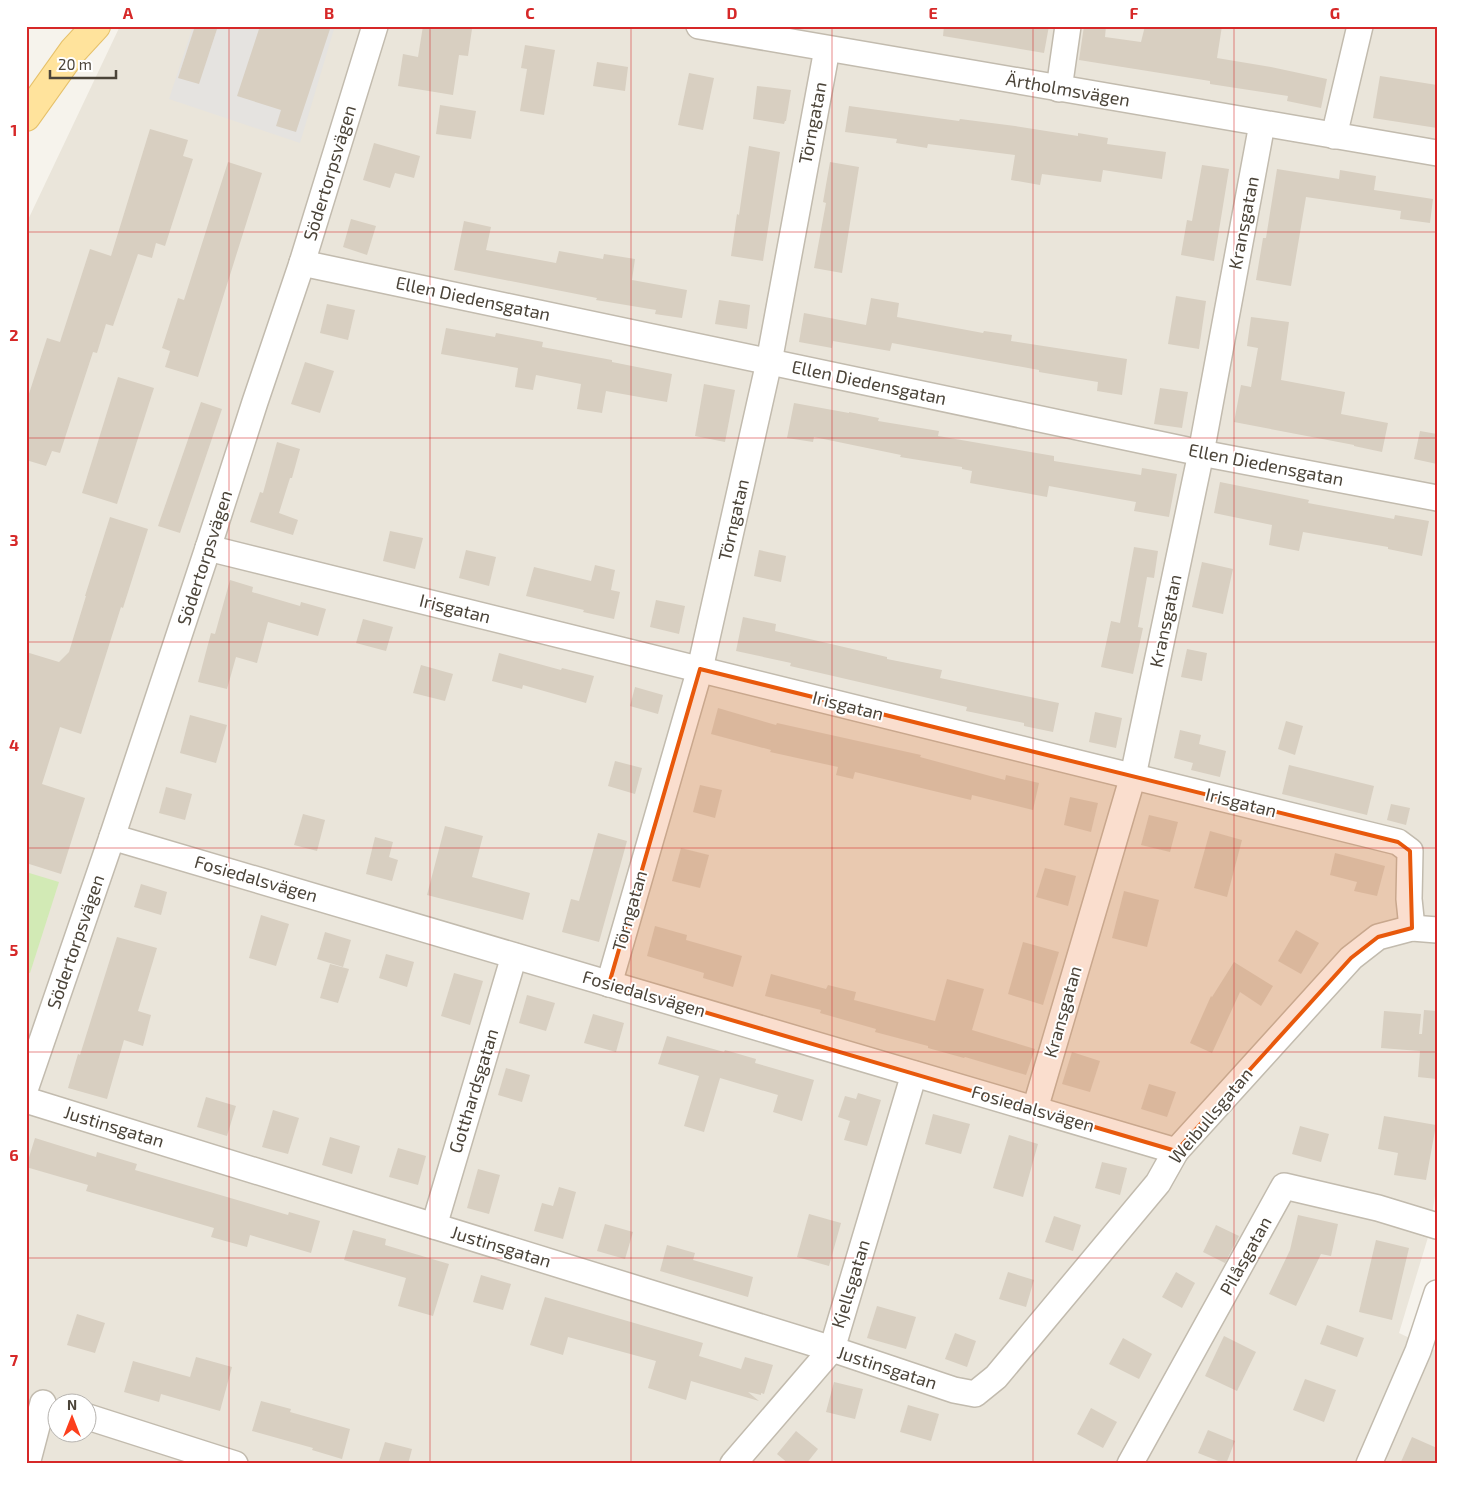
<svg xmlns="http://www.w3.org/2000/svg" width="1463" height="1490" font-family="'Exo 2',sans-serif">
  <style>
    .residential { fill: #eae5da; fill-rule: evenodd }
    .green { fill: #d2eab5 }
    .parking { fill: #e5e3e0 }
    .building { fill: #d8cfc1 }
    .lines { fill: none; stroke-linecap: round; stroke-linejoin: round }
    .minor-casing { stroke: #c2bbae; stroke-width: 28 }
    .major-casing { stroke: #e6c16a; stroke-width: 30 }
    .minor { stroke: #fff; stroke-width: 25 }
    .major { stroke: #ffe39c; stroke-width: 28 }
    .marked { fill: #e8590c; fill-opacity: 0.2; stroke: #e8590c; stroke-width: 4; stroke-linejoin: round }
    .grid { fill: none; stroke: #d62828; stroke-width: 1; stroke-opacity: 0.55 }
    .labels { text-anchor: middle; stroke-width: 4; stroke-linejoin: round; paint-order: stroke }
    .street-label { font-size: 18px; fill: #4b4439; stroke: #fff }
    .neatline { fill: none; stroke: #d62828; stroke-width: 2 }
    .grid-label { font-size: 16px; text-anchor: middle; font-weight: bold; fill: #d62828 }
  </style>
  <rect width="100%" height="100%" fill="#f6f3ec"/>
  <path class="residential" d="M 120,26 L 1437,26 L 1437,1183 L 1429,1234 L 1399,1333 L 1437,1351 L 1437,1464 L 26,1464 L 26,224 ZM 58,1402 L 88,1402 L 88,1432 L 58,1432 Z"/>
  <path class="green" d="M 26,872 L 59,882 L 30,973 L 26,972 Z"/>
  <path class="parking" d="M 193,26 L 335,26 L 300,143 L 169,99 Z"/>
  <g class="building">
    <path d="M 195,26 L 218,26 L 199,84 L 178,78 Z"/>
    <path d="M 260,26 L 331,26 L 296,132 L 276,126 L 281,110 L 237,96 Z"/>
    <path d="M 423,26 L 457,26 L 472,29 L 468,56 L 459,55 L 453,95 L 398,86 L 403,54 L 418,57 Z"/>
    <path d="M 944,26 L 1049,26 L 1044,53 L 943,36 Z"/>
    <path d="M 1084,26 L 1106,26 L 1105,37 L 1141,42 L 1145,26 L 1222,26 L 1217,58 L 1271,67 L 1327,79 L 1321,108 L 1287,101 L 1288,96 L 1210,84 L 1210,81 L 1079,60 Z"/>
    <path d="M 525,45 L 555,50 L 544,115 L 520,111 L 527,69 L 521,68 Z"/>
    <path d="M 597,62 L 628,67 L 625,91 L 593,86 Z"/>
    <path d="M 689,73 L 714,78 L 703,130 L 678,125 Z"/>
    <path d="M 1380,76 L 1437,85 L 1437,128 L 1373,118 Z"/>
    <path d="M 757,86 L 791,90 L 786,121 L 785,121 L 784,124 L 753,119 Z"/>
    <path d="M 440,105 L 476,111 L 471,139 L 436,134 Z"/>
    <path d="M 849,106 L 959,121 L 960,119 L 1015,126 L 1078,136 L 1078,133 L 1108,138 L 1107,144 L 1166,152 L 1162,179 L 1103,170 L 1101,182 L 1042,174 L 1040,185 L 1011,180 L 1015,155 L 928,144 L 927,148 L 896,143 L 897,139 L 845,132 Z"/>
    <path d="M 150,129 L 188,140 L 183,156 L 193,159 L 165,246 L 156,243 L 152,258 L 138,254 L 113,326 L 106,324 L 97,353 L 93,352 L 60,453 L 52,451 L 46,466 L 26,460 L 26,403 L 47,338 L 60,342 L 90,249 L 111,256 Z"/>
    <path d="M 374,143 L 420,156 L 414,178 L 395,173 L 390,188 L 363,180 Z"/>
    <path d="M 749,146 L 780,152 L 763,261 L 731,256 L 737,214 L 739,215 Z"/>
    <path d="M 228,162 L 262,173 L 198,377 L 165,367 L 170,351 L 162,348 L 178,298 L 184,300 Z"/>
    <path d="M 830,162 L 859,167 L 842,273 L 814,268 L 826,203 L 823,202 Z"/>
    <path d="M 1202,165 L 1229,169 L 1214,261 L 1181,255 L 1187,220 L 1192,221 Z"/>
    <path d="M 1277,169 L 1339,179 L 1340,170 L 1376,176 L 1374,190 L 1433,199 L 1430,223 L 1400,219 L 1401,211 L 1306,197 L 1291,286 L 1256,280 L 1263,238 L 1266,238 Z"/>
    <path d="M 351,219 L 376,226 L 367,255 L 343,247 Z"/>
    <path d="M 464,221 L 491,227 L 486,250 L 556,263 L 559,251 L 603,259 L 604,254 L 635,259 L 632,280 L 687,290 L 682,318 L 655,314 L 656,310 L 596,300 L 597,298 L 454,270 Z"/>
    <path d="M 1176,296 L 1206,301 L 1199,349 L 1168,344 Z"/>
    <path d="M 871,298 L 899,303 L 897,317 L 983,333 L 984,331 L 1012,335 L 1011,341 L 1127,359 L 1122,395 L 1097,391 L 1098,382 L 1039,372 L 1039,370 L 892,343 L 890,351 L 833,341 L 832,348 L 799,342 L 804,313 L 866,325 Z"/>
    <path d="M 719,300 L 750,305 L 747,329 L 715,324 Z"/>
    <path d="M 327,304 L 355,310 L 348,340 L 320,333 Z"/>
    <path d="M 1251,317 L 1289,322 L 1281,380 L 1345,392 L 1341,414 L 1388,423 L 1382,452 L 1354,446 L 1354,445 L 1234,422 L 1241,385 L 1251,387 L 1258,348 L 1247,346 Z"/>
    <path d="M 446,328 L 495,337 L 496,333 L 543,342 L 542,347 L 612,360 L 612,362 L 672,374 L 667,402 L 606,391 L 602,413 L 577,409 L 581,384 L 536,375 L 533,390 L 515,387 L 518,368 L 441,354 Z"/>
    <path d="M 305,362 L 334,371 L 320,413 L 291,404 Z"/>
    <path d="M 118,377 L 154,388 L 117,504 L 82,493 Z"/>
    <path d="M 704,384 L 735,390 L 725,442 L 695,436 Z"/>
    <path d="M 1160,388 L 1188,392 L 1182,428 L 1154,424 Z"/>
    <path d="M 201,402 L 222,409 L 180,533 L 158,526 Z"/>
    <path d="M 794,403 L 849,413 L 849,412 L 879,418 L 878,421 L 939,431 L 938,436 L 1054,456 L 1054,461 L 1141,475 L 1142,468 L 1177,474 L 1169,517 L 1134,511 L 1136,502 L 1049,486 L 1047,497 L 970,483 L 972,471 L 962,469 L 962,467 L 900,457 L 901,455 L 814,437 L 813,442 L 787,438 Z"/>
    <path d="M 1420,431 L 1437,434 L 1437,464 L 1414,459 Z"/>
    <path d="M 277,442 L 300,449 L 292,478 L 290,478 L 279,513 L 298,520 L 293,535 L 250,522 L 260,492 L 263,493 Z"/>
    <path d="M 1220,482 L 1309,500 L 1308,503 L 1394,519 L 1395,515 L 1429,521 L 1422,556 L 1388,549 L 1388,547 L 1303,532 L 1299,551 L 1269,545 L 1272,525 L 1214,513 Z"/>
    <path d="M 110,517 L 148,529 L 123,608 L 121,607 L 81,734 L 60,727 L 42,784 L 85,798 L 61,874 L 26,863 L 26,652 L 59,662 L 69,652 L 86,596 L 85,596 Z"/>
    <path d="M 390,531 L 423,538 L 415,569 L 383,561 Z"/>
    <path d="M 1134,547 L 1158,551 L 1154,578 L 1147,577 L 1138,627 L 1143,628 L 1133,674 L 1101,667 L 1111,621 L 1120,623 Z"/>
    <path d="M 466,550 L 496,557 L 489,586 L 459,578 Z"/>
    <path d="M 759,550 L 786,556 L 781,582 L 754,576 Z"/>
    <path d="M 1202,562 L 1233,569 L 1223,614 L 1192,607 Z"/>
    <path d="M 595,565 L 615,570 L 611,590 L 620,592 L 614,619 L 583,612 L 584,610 L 526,596 L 534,567 L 591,581 Z"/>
    <path d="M 230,580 L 253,587 L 252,592 L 300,606 L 301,602 L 326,609 L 318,636 L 268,622 L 257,663 L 236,657 L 227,689 L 198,682 L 211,633 L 215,634 Z"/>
    <path d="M 656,600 L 685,606 L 679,634 L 650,627 Z"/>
    <path d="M 743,617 L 776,624 L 775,631 L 887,657 L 887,659 L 942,670 L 940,678 L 1059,703 L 1053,732 L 1024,726 L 1024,723 L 966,711 L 967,707 L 790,666 L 791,663 L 736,651 Z"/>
    <path d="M 363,619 L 393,627 L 386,651 L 356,643 Z"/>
    <path d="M 1187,649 L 1207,653 L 1202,681 L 1181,677 Z"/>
    <path d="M 499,653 L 561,670 L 562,668 L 594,676 L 586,703 L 523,685 L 522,689 L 492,681 Z"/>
    <path d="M 421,665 L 453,674 L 445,701 L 413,693 Z"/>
    <path d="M 635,687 L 663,695 L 658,714 L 630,706 Z"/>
    <path d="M 718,708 L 776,725 L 777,723 L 921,755 L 920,757 L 1005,780 L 1006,775 L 1039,783 L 1033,810 L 972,795 L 971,800 L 855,772 L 853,779 L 836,775 L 838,767 L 770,752 L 771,750 L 711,734 Z"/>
    <path d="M 1095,712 L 1122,718 L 1116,748 L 1089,742 Z"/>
    <path d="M 190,715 L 227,725 L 216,763 L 180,753 Z"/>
    <path d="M 1286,721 L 1303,726 L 1295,755 L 1278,749 Z"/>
    <path d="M 1180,730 L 1201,735 L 1199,744 L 1226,751 L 1220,777 L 1191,770 L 1193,763 L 1174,758 Z"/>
    <path d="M 615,761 L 642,768 L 635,794 L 608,786 Z"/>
    <path d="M 1289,765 L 1374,786 L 1367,815 L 1282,794 Z"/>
    <path d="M 700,785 L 722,790 L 715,818 L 693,812 Z"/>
    <path d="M 166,787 L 192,794 L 185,820 L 159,813 Z"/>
    <path d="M 1070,797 L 1098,803 L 1091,832 L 1064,825 Z"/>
    <path d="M 1391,804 L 1410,808 L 1406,825 L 1387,820 Z"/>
    <path d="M 303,814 L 325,820 L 317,851 L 294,845 Z"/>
    <path d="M 1149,815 L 1178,822 L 1170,852 L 1141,845 Z"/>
    <path d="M 445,826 L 483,836 L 472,877 L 530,893 L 523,920 L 427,895 Z"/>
    <path d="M 1210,831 L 1242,840 L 1227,897 L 1194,888 Z"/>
    <path d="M 598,833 L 627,841 L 599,942 L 562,932 L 571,899 L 579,901 Z"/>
    <path d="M 375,837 L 393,842 L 389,857 L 398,860 L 392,881 L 366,874 Z"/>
    <path d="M 681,848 L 709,855 L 700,888 L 672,881 Z"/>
    <path d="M 1335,853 L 1385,866 L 1377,896 L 1354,891 L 1357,882 L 1330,875 Z"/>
    <path d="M 1045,868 L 1076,876 L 1068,906 L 1036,897 Z"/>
    <path d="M 141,884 L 167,892 L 161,915 L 134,907 Z"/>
    <path d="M 1124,891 L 1159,900 L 1147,947 L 1112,938 Z"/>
    <path d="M 261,915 L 289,924 L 276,966 L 249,958 Z"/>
    <path d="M 655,926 L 687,935 L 686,940 L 742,956 L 733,987 L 703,978 L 704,973 L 647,956 Z"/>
    <path d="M 1296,930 L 1319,943 L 1301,974 L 1278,961 Z"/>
    <path d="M 325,932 L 351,940 L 343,967 L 317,959 Z"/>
    <path d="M 117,937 L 157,948 L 138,1011 L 151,1015 L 143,1046 L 124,1040 L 107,1099 L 68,1088 L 78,1054 L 80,1055 Z"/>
    <path d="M 1023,942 L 1059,952 L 1043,1005 L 1008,994 Z"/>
    <path d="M 386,954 L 414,962 L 407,987 L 379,978 Z"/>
    <path d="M 1234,962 L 1273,986 L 1261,1006 L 1240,992 L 1212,1053 L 1190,1043 L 1211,996 L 1212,997 Z"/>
    <path d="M 330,964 L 349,969 L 338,1003 L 320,998 Z"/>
    <path d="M 454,973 L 483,981 L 470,1025 L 441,1016 Z"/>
    <path d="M 771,974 L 826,989 L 828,985 L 856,992 L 854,1000 L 935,1021 L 947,979 L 984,989 L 972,1030 L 1035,1049 L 1026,1075 L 965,1057 L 964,1058 L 928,1048 L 928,1046 L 875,1032 L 876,1029 L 820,1013 L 821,1010 L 765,996 Z"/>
    <path d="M 527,995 L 555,1003 L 546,1031 L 519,1023 Z"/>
    <path d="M 1424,1010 L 1437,1011 L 1437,1079 L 1418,1077 L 1420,1051 L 1381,1048 L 1384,1011 L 1421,1014 L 1419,1034 L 1422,1034 Z"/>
    <path d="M 593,1014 L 624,1023 L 616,1052 L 584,1043 Z"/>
    <path d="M 667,1036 L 724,1052 L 725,1050 L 756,1059 L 755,1063 L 814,1080 L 802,1121 L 773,1112 L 778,1095 L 720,1078 L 704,1132 L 684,1126 L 699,1076 L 658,1064 Z"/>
    <path d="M 1072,1052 L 1100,1061 L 1090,1092 L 1062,1084 Z"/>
    <path d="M 506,1068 L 530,1075 L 522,1102 L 498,1095 Z"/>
    <path d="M 1149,1084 L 1176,1092 L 1167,1117 L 1141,1109 Z"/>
    <path d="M 858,1093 L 881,1100 L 867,1146 L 844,1140 L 850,1121 L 838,1117 L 845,1096 L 856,1099 Z"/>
    <path d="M 206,1097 L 236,1106 L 227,1136 L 197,1127 Z"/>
    <path d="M 273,1110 L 299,1118 L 288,1154 L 262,1147 Z"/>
    <path d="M 933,1114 L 970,1124 L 961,1154 L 925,1144 Z"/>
    <path d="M 1384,1116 L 1436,1125 L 1426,1180 L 1394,1175 L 1398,1153 L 1378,1149 Z"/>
    <path d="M 1300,1126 L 1329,1134 L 1321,1162 L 1292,1154 Z"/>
    <path d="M 1009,1135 L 1038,1144 L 1023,1197 L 993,1188 Z"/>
    <path d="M 330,1137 L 360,1146 L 352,1174 L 322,1165 Z"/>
    <path d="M 35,1138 L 96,1157 L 97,1152 L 137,1164 L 135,1170 L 288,1215 L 289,1212 L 320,1221 L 311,1253 L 250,1235 L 247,1247 L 211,1237 L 214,1228 L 86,1191 L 88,1185 L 26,1167 Z"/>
    <path d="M 398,1148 L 426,1156 L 418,1185 L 389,1177 Z"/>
    <path d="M 1102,1162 L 1127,1168 L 1120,1195 L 1095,1188 Z"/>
    <path d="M 478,1169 L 500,1175 L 489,1214 L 467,1208 Z"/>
    <path d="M 559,1187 L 576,1192 L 563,1239 L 534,1231 L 542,1203 L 553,1206 Z"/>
    <path d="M 809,1214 L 841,1223 L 829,1266 L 797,1257 Z"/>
    <path d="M 1298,1215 L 1338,1224 L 1331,1256 L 1321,1254 L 1296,1306 L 1269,1294 L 1290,1250 Z"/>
    <path d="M 1054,1216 L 1081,1225 L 1073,1251 L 1045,1242 Z"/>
    <path d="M 605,1224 L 633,1232 L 625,1259 L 597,1251 Z"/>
    <path d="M 1216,1225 L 1239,1236 L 1225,1263 L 1203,1252 Z"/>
    <path d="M 353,1230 L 386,1239 L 385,1245 L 449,1264 L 433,1316 L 398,1306 L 406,1278 L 344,1260 Z"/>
    <path d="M 1376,1240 L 1409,1248 L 1392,1320 L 1359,1312 Z"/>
    <path d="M 667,1245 L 695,1253 L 693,1260 L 753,1277 L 748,1297 L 660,1271 Z"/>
    <path d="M 1008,1272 L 1034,1280 L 1026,1307 L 999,1299 Z"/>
    <path d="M 1176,1272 L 1195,1283 L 1182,1308 L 1162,1297 Z"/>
    <path d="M 481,1275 L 511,1284 L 503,1310 L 473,1302 Z"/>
    <path d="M 545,1297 L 703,1343 L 699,1356 L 741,1369 L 745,1357 L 773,1365 L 764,1394 L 761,1393 L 761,1395 L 748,1392 L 759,1401 L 691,1381 L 686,1400 L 648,1388 L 656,1361 L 568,1337 L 563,1355 L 530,1345 Z"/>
    <path d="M 877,1306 L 916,1317 L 906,1349 L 867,1338 Z"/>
    <path d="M 77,1314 L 105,1323 L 95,1353 L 67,1345 Z"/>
    <path d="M 1327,1325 L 1364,1338 L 1357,1357 L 1320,1344 Z"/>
    <path d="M 955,1333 L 976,1341 L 967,1367 L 945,1359 Z"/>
    <path d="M 1224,1336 L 1256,1352 L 1237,1391 L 1205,1376 Z"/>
    <path d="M 1123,1338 L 1152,1354 L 1139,1379 L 1109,1364 Z"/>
    <path d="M 196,1357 L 232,1367 L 220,1411 L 161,1394 L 159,1402 L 124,1392 L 133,1361 L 190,1377 Z"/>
    <path d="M 1305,1379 L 1336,1390 L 1324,1422 L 1293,1410 Z"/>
    <path d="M 834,1382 L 863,1389 L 855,1419 L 826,1412 Z"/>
    <path d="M 261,1401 L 291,1409 L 290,1412 L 350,1429 L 342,1459 L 312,1450 L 313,1448 L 252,1431 Z"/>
    <path d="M 908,1405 L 939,1414 L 931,1441 L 900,1432 Z"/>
    <path d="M 1091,1408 L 1117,1422 L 1103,1448 L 1077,1434 Z"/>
    <path d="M 1208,1430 L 1235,1441 L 1226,1464 L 1198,1453 Z"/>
    <path d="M 796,1431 L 818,1449 L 806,1464 L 789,1464 L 777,1454 Z"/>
    <path d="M 1412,1437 L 1437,1448 L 1437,1464 L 1400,1464 Z"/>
    <path d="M 385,1442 L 412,1449 L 408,1464 L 378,1464 Z"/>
  </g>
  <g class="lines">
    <defs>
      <g id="minor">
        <path d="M 699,26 L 1437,153"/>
        <path d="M 1059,89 L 1068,26"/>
        <path d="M 1334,136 L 1360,26"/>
        <path d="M 302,263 L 1201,453 L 1437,498"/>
        <path d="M 208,548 L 1398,842 L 1410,851 L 1409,899 L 1412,928"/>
        <path d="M 112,837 L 1176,1151"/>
        <path d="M 609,984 L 700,669 L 769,362 L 827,49"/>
        <path d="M 26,1087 L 112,837 L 208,548 L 255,402 L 302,263 L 375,26"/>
        <path d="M 26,1100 L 832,1349 L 954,1390 L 975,1394 L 996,1377 L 1158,1183 L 1176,1151 L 1351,958 L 1378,937 L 1412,928 L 1437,930"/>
        <path d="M 1035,1109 L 1133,776 L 1201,453 L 1262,124"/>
        <path d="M 434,1226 L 514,956"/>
        <path d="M 88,1417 L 235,1464"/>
        <path d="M 27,1464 L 43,1403"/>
        <path d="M 733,1464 L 832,1349 L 914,1074"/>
        <path d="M 1130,1464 L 1284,1186 L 1378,1208 L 1437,1226"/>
        <path d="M 1369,1464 L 1418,1351 L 1437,1293"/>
      </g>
      <path id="major" d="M 26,117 L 73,51 L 96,26"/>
    </defs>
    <use href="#minor" class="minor-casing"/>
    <use href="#major" class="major-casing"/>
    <use href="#minor" class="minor"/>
    <use href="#major" class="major"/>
  </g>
  <path class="marked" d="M 700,669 L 1398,842 L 1410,851 L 1412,928 L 1378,937 L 1351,958 L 1176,1151 L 609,984 Z"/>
  <path class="grid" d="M 229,26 L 229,1464M 430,26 L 430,1464M 631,26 L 631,1464M 832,26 L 832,1464M 1033,26 L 1033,1464M 1234,26 L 1234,1464M 26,232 L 1437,232M 26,438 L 1437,438M 26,642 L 1437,642M 26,848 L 1437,848M 26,1052 L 1437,1052M 26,1258 L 1437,1258"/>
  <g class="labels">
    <g class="street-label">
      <text transform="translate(1068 90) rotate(10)" y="6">Ärtholmsvägen</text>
      <text transform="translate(813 123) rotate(-79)" y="6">Törngatan</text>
      <text transform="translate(330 173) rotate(-73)" y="6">Södertorpsvägen</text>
      <text transform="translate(1244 223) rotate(-79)" y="6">Kransgatan</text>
      <text transform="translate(473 299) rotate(12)" y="6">Ellen Diedensgatan</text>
      <text transform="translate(869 383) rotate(12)" y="6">Ellen Diedensgatan</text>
      <text transform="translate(1266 465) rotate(11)" y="6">Ellen Diedensgatan</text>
      <text transform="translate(734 520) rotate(-77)" y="6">Törngatan</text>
      <text transform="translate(205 558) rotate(-72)" y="6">Södertorpsvägen</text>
      <text transform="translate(455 609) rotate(14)" y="6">Irisgatan</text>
      <text transform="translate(1166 621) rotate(-78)" y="6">Kransgatan</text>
      <text transform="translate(848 706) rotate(14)" y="6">Irisgatan</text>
      <text transform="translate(1241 803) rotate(14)" y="6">Irisgatan</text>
      <text transform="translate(256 879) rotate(16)" y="6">Fosiedalsvägen</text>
      <text transform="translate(630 911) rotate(-74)" y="6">Törngatan</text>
      <text transform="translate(76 942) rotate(-71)" y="6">Södertorpsvägen</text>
      <text transform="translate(644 994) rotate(16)" y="6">Fosiedalsvägen</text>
      <text transform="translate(1063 1012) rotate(-74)" y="6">Kransgatan</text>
      <text transform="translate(474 1091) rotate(-73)" y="6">Gotthardsgatan</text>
      <text transform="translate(1033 1109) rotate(16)" y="6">Fosiedalsvägen</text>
      <text transform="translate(1211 1116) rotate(-50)" y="6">Weibullsgatan</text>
      <text transform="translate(114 1127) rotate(17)" y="6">Justinsgatan</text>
      <text transform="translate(501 1247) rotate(17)" y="6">Justinsgatan</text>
      <text transform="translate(1246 1256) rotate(-61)" y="6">Pilåsgatan</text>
      <text transform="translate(851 1284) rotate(-73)" y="6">Kjellsgatan</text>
      <text transform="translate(887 1368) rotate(18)" y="6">Justinsgatan</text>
    </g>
  </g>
  <rect width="1463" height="1490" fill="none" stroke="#ffffff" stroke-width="55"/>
  <g transform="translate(72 1418)"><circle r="24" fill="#ffffff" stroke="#b7b4b0"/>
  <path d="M0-4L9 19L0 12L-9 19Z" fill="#fc3f1d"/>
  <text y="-8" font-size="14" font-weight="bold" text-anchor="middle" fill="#4b4439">N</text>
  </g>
  <path d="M50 70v8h66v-8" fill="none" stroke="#4b4439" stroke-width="2.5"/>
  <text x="58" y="70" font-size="15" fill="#4b4439" stroke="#ffffff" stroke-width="4" paint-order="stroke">20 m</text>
  <rect x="28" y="28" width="1408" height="1434" class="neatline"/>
  <g class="grid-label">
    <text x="128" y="19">A</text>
    <text x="329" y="19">B</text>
    <text x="530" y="19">C</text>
    <text x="732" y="19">D</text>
    <text x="933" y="19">E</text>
    <text x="1134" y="19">F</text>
    <text x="1335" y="19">G</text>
    <text x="14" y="136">1</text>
    <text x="14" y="341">2</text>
    <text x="14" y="546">3</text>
    <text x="14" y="751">4</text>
    <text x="14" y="956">5</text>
    <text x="14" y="1161">6</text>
    <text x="14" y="1366">7</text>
  </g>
</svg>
